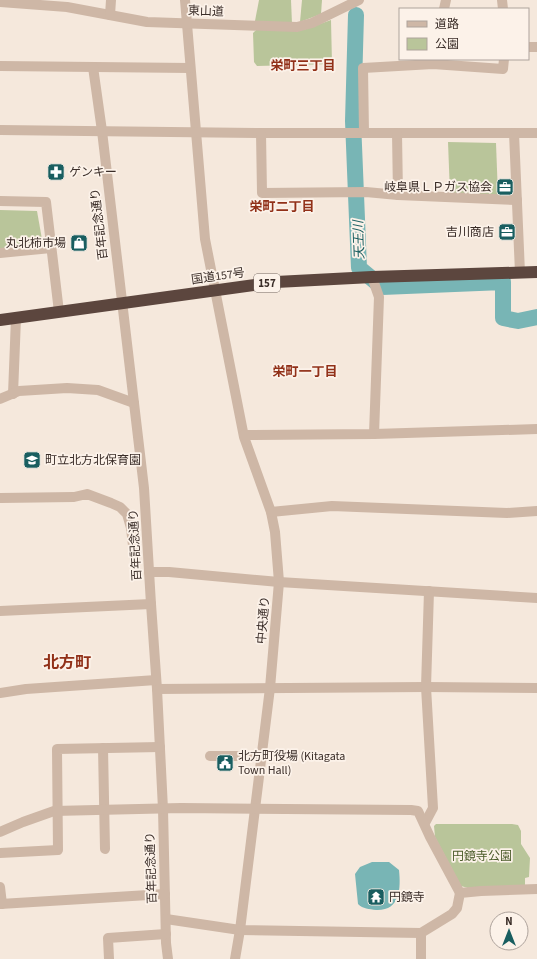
<svg xmlns="http://www.w3.org/2000/svg" width="537" height="959" font-family="'Source Sans 3','Noto Sans JP',sans-serif">
  <style>
    .green { fill: #b9c59a }
    .water { fill: #78b5b5 }
    .lines { fill: none; stroke-linecap: round; stroke-linejoin: round }
    .river { stroke: #78b5b5; stroke-width: 16 }
    .minor { stroke: #ceb7a6; stroke-width: 10 }
    .highway { stroke: #5c463e; stroke-width: 12 }
    .labels { text-anchor: middle; stroke-width: 3.5; stroke-linejoin: round; paint-order: stroke }
    .shield { fill: #fcf2e9; stroke: #746862; stroke-width: 1 }
    .shield-label { font-size: 11px; font-weight: bold; fill: #3a2d28 }
    .street-label { font-size: 12px; fill: #3a2d28; stroke: #fcf2e9 }
    .poi-label { font-size: 12px; fill: #3a2d28; stroke: #fcf2e9; text-anchor: start }
    .park-label { font-size: 12px; fill: #4a5b29; stroke: #fcf2e9 }
    .neighbourhood-label { font-size: 13px; font-weight: bold; fill: #913018; stroke: #fcf2e9 }
    .water-label { font-size: 13px; font-style: italic; fill: #195e60; stroke: #fcf2e9 }
    .district-label { font-size: 16px; font-weight: bold; fill: #913018; stroke: #fcf2e9 }
  </style>
  <rect width="100%" height="100%" fill="#f5e8dc"/>
  <g class="green">
    <path d="M 259,0 L 291,0 L 292,24 L 255,21 Z"/>
    <path d="M 302,0 L 322,0 L 321,14 L 300,22 Z"/>
    <path d="M 331,20 L 332,64 L 257,66 L 254,62 L 253,33 L 256,30 L 303,30 Z"/>
    <path d="M 448,142 L 496,143 L 498,196 L 450,194 Z"/>
    <path d="M 0,210 L 37,211 L 43,245 L 0,249 Z"/>
    <path d="M 436,824 L 512,824 L 518,825 L 521,831 L 521,844 L 530,858 L 529,877 L 525,878 L 525,885 L 468,888 L 461,886 L 435,837 L 434,826 Z"/>
  </g>
  <path class="water" d="M 372,862 L 389,862 L 399,870 C 401,889 400,911 376,910 C 369,909 363,909 358,904 L 355,874 L 360,867 Z"/>
  <g class="lines">
    <path class="river" d="M 356,15 L 353,121 L 359,268 L 382,287 L 503,282 L 503,318 L 518,321 L 537,317"/>
    <g class="minor">
      <path d="M 185,0 L 205,239 L 244,437 L 271,512 L 275,532 L 279,582 L 270,688 L 240,930 L 235,959"/>
      <path d="M 502,0 L 503,9"/>
      <path d="M 0,2 L 67,7 L 147,22 L 297,27 L 312,23 L 359,0"/>
      <path d="M 444,9 L 446,0"/>
      <path d="M 110,15 L 111,0"/>
      <path d="M 528,47 L 537,47"/>
      <path d="M 0,66 L 190,68"/>
      <path d="M 93,67 L 102,131 L 144,488 L 151,604 L 157,689 L 163,809 L 166,943 L 168,959"/>
      <path d="M 0,130 L 261,133 L 537,133"/>
      <path d="M 261,133 L 262,193 L 366,192 L 398,195 L 517,200"/>
      <path d="M 364,133 L 363,68 L 433,64 L 503,69 L 504,59"/>
      <path d="M 397,133 L 398,195"/>
      <path d="M 514,133 L 520,273"/>
      <path d="M 0,201 L 46,202 L 59,312"/>
      <path d="M 0,253 L 51,248"/>
      <path d="M 372,277 L 379,297 L 374,434"/>
      <path d="M 13,394 L 16,318"/>
      <path d="M 0,399 L 19,391 L 67,388 L 98,390 L 134,403"/>
      <path d="M 244,435 L 374,434 L 537,429"/>
      <path d="M 0,498 L 74,497 L 87,494 L 111,503 L 120,507 L 127,514 L 131,528 L 135,563"/>
      <path d="M 271,512 L 332,506 L 507,513 L 537,511"/>
      <path d="M 149,572 L 169,572 L 279,582 L 537,598"/>
      <path d="M 0,611 L 151,604"/>
      <path d="M 157,689 L 426,687 L 537,688"/>
      <path d="M 0,693 L 26,689 L 156,680"/>
      <path d="M 103,748 L 105,849"/>
      <path d="M 210,756 L 262,756"/>
      <path d="M 425,823 L 433,808 L 426,687 L 429,591"/>
      <path d="M 0,832 L 23,822 L 54,811 L 181,808 L 411,810 L 418,811 L 430,837 L 460,893"/>
      <path d="M 0,853 L 58,850 L 57,749 L 160,747"/>
      <path d="M 0,887 L 2,904"/>
      <path d="M 0,904 L 165,894"/>
      <path d="M 166,919 L 240,930 L 421,933 L 452,914 L 457,908 L 460,893 L 481,891 L 537,889"/>
      <path d="M 109,959 L 108,938 L 166,934"/>
      <path d="M 421,959 L 421,933"/>
    </g>
    <path class="highway" d="M 0,320 L 276,282 L 372,277 L 537,272"/>
  </g>
  <defs>
    <symbol id="pharmacy-square" viewBox="-11 -11 22 22"><rect x="-9" y="-9" width="18" height="18" rx="4" fill="#195e60" stroke="#fcf2e9"/><path d="M-2-6h4v4h4v4h-4v4h-4v-4h-4v-4h4Z" fill="#fff"/></symbol>
    <symbol id="office-square" viewBox="-11 -11 22 22"><rect x="-9" y="-9" width="18" height="18" rx="4" fill="#195e60" stroke="#fcf2e9"/><path d="M-6-3h4V-5.5h4V-3h4V5H-6ZM-1-4.5V-3h2v-1.5ZM-6 0V1H6V0Z" fill="#fff"/></symbol>
    <symbol id="shop-square" viewBox="-11 -11 22 22"><rect x="-9" y="-9" width="18" height="18" rx="4" fill="#195e60" stroke="#fcf2e9"/><path d="M-5-2.5h2.3a2.7 3.5 0 0 1 5.4 0H5L5.5 6h-11ZM-1.5-2.5h3a1.5 2.3 0 0 0-3 0Z" fill="#fff"/></symbol>
    <symbol id="school-square" viewBox="-11 -11 22 22"><rect x="-9" y="-9" width="18" height="18" rx="4" fill="#195e60" stroke="#fcf2e9"/><path d="M0-5L7-2L0 1L-7-2ZM-4 1L0 2.5L4 1V4Q0 6-4 4Z" fill="#fff"/></symbol>
    <symbol id="civic-square" viewBox="-11 -11 22 22"><rect x="-9" y="-9" width="18" height="18" rx="4" fill="#195e60" stroke="#fcf2e9"/><path d="M-.6-6.5H3V-4.5H.6V-3L4-1V1h2V6H-6V1h2V-1L-.6-3ZM-1.2 2.5V6h2.4V2.5Z" fill="#fff"/></symbol>
    <symbol id="temple-square" viewBox="-11 -11 22 22"><rect x="-9" y="-9" width="18" height="18" rx="4" fill="#195e60" stroke="#fcf2e9"/><path d="M0-6L5-2H3V0L6.5 2.5H4V6H1.5V3h-3V6H-4V2.5H-6.5L-3 0V-2H-5Z" fill="#fff"/></symbol>
  </defs>
  <g fill-rule="evenodd">
    <use href="#pharmacy-square" x="46" y="162" width="20" height="20"/>
    <use href="#office-square" x="495" y="177" width="20" height="20"/>
    <use href="#office-square" x="497" y="222" width="20" height="20"/>
    <use href="#shop-square" x="69" y="233" width="20" height="20"/>
    <use href="#school-square" x="22" y="450" width="20" height="20"/>
    <use href="#civic-square" x="215" y="753" width="20" height="20"/>
    <use href="#temple-square" x="366" y="887" width="20" height="20"/>
  </g>
  <g class="labels">
    <rect class="shield" x="254" y="274" width="26" height="18" rx="3"/>
    <g class="shield-label">
      <text x="267" y="287">157</text>
    </g>
    <g class="street-label">
      <text transform="translate(206 11) rotate(2)" y="4">東山道</text>
      <text transform="translate(99 224) rotate(-97)" y="4">百年記念通り</text>
      <text transform="translate(218 276) rotate(-8)" y="4">国道157号</text>
      <text transform="translate(135 545) rotate(-93)" y="4">百年記念通り</text>
      <text transform="translate(263 620) rotate(-85)" y="4">中央通り</text>
      <text transform="translate(151 868) rotate(-92)" y="4">百年記念通り</text>
    </g>
    <g class="poi-label">
      <text x="69" y="176">ゲンキー</text>
      <text x="492" y="191" text-anchor="end">岐阜県ＬＰガス協会</text>
      <text x="494" y="236" text-anchor="end">吉川商店</text>
      <text x="66" y="247" text-anchor="end">丸北柿市場</text>
      <text x="45" y="464">町立北方北保育園</text>
      <text x="238" y="760">北方町役場 (Kitagata<tspan x="238" dy="14">Town Hall)</tspan></text>
      <text x="389" y="901">円鏡寺</text>
    </g>
    <g class="park-label">
      <text x="482" y="860">円鏡寺公園</text>
    </g>
    <g class="neighbourhood-label">
      <text x="303" y="70">栄町三丁目</text>
      <text x="282" y="211">栄町二丁目</text>
      <text x="305" y="376">栄町一丁目</text>
    </g>
    <g class="water-label">
      <text transform="translate(358 240) rotate(-92)" y="5">天王川</text>
    </g>
    <g class="district-label">
      <text x="67" y="668">北方町</text>
    </g>
  </g>
  <rect x="399" y="8" width="130" height="52" fill="#fcf2e9" stroke="#aea39c"/>
  <rect x="407" y="21" width="20" height="6" fill="#ceb7a6" stroke="#aea39c"/>
  <text x="435" y="28" font-size="12" fill="#3a2d28">道路</text>
  <rect x="407" y="38" width="20" height="12" fill="#b9c59a" stroke="#aea39c"/>
  <text x="435" y="48" font-size="12" fill="#3a2d28">公園</text>
  <g transform="translate(509 931)"><circle r="19" fill="#fcf2e9" stroke="#aea39c"/>
  <path d="M0-3L7 15L0 10L-7 15Z" fill="#195e60"/>
  <text y="-6" font-size="11" font-weight="bold" text-anchor="middle" fill="#3a2d28">N</text>
  </g>
</svg>
